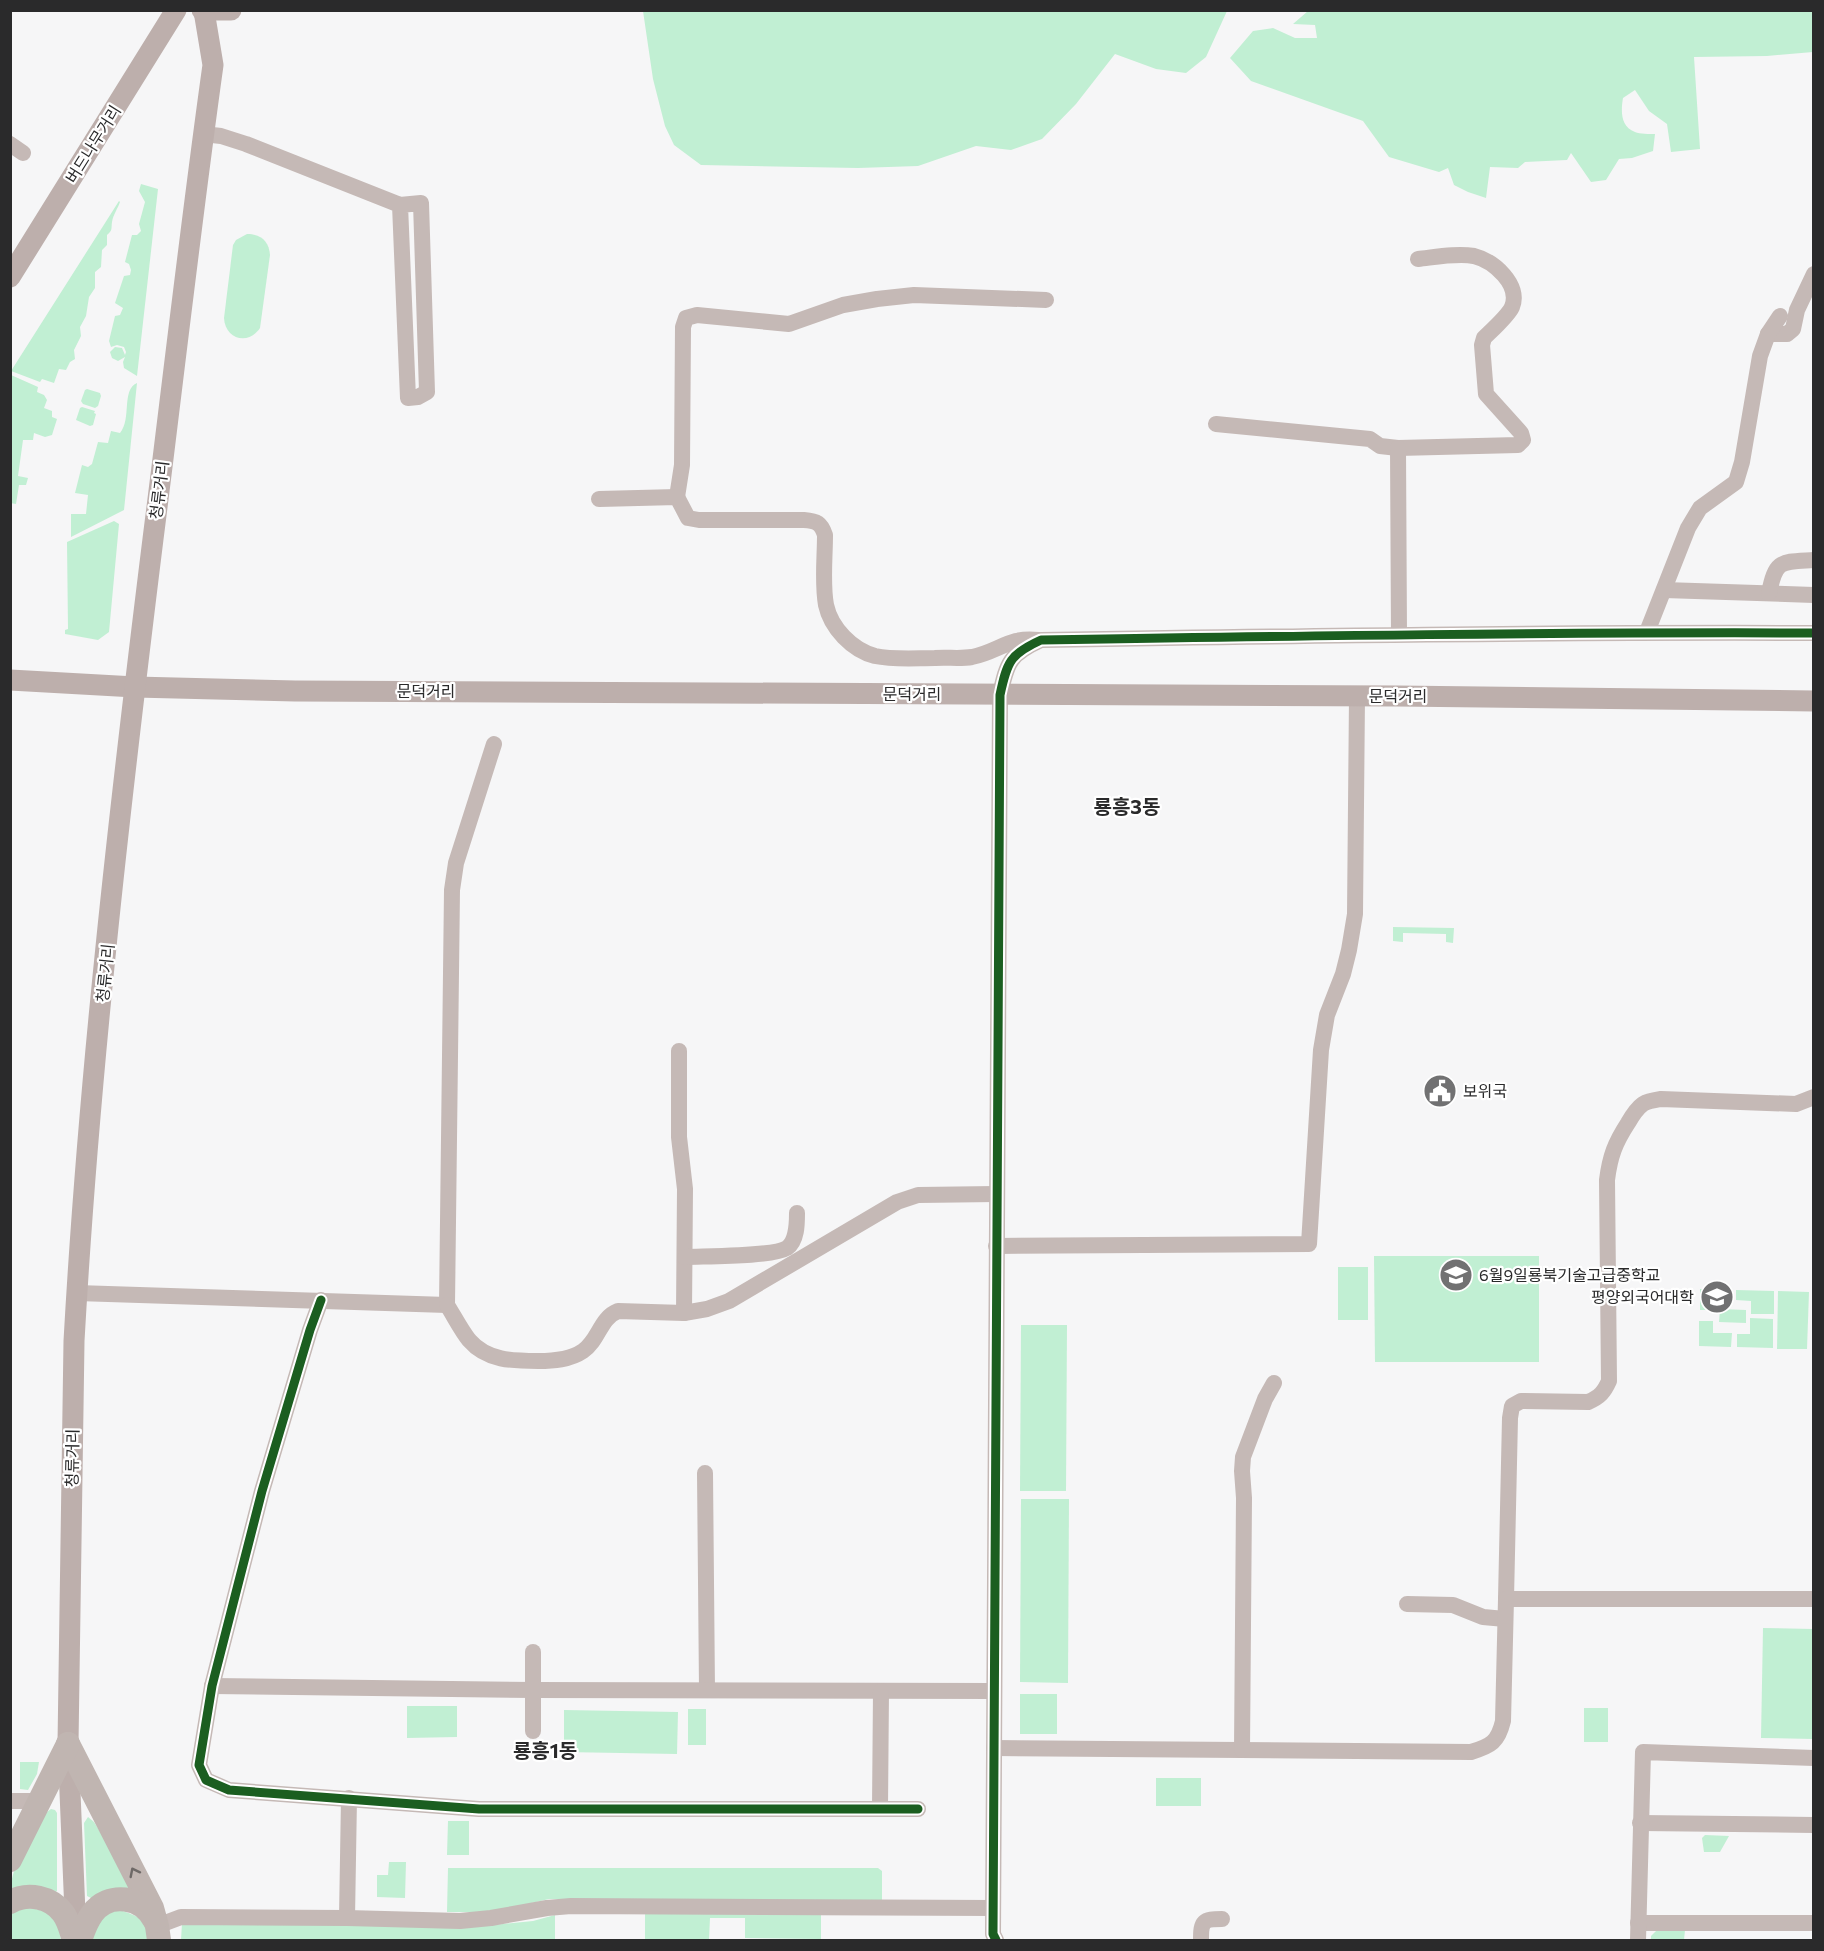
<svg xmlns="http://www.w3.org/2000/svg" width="1824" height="1951" font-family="Commissioner,'Noto Sans KR',sans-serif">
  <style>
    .green { fill: #c1efd3 }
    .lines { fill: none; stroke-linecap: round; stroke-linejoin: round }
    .minor { stroke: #c5b9b6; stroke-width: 16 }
    .major { stroke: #bdafac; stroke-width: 21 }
    .highway { stroke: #c0b5b1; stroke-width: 24 }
    .cycleway-casing { stroke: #fff; stroke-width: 13 }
    .cycleway { stroke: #1b5e20; stroke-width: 9 }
    .oneway { stroke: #6e6967 }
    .labels { text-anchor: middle; stroke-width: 4.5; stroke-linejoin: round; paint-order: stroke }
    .street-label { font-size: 16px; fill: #2a2a2b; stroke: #fff }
    .poi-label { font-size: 16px; fill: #2a2a2b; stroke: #fff; text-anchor: start }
    .quarter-label { font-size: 20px; font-weight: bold; fill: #2a2a2b; stroke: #fff }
  </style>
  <rect width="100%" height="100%" fill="#f6f6f7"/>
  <g class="green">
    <path d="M 643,11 L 643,10 L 1227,11 L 1206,57 L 1186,73 L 1156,69 L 1115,54 L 1076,104 L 1042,139 L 1011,150 L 976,146 L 918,166 L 858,168 L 701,165 L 674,145 L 665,126 L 653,79 Z"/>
    <path d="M 1308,11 L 1813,11 L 1813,52 L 1767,56 L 1694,57 L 1700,149 L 1671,152 L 1667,124 L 1649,111 L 1635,90 L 1623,98 C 1621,110 1620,127 1635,132 C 1640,134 1649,134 1655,134 L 1653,151 L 1632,158 L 1619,159 L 1606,180 L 1591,182 L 1571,153 L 1567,160 L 1525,162 L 1518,168 L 1490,167 L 1486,198 L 1468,192 L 1454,185 L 1448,168 L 1439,172 L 1389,157 L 1363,121 L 1251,81 L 1230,58 L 1253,31 L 1273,28 L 1295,38 L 1317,38 L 1315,25 L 1293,24 Z"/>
    <path d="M 141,184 L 158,189 L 137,376 L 124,368 L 123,362 L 125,357 L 118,361 L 112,358 L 110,352 L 115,347 L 122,348 L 125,355 L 126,352 L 124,347 L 117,345 L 111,347 L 109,341 L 115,316 L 120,315 L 123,308 L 115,303 L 124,276 L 130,275 L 131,270 L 129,264 L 125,262 L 132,235 L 137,235 L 141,231 L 139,224 L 145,202 L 139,191 Z"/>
    <path d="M 119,201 L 120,202 C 118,208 113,215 112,222 C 111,229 113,230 107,235 L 107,245 L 102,250 L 101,267 L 95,272 L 95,288 L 89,297 L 86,316 L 80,327 L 81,336 L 74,350 L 75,359 L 70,362 L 66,370 L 59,369 L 54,383 L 42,379 L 40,382 L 11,371 Z"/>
    <path d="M 247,234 C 261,234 269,241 270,255 L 260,328 C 248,346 225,339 224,318 L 233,245 L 236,240 Z"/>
    <path d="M 11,375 L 38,387 L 37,392 L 44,395 L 47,400 L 44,408 L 52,411 L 52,417 L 57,419 L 52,435 L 45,437 L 34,433 L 33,440 L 23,440 L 18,476 L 28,478 L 26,485 L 19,485 L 16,504 L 10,503 Z"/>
    <path d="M 137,383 L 124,510 L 71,537 L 71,514 L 86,514 L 88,495 L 75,493 L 82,465 L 88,467 L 92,464 L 98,442 L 108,443 L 111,431 L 120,433 C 132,419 121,390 137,383 Z"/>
    <path d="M 87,389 L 100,393 L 101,396 L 98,406 L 95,408 L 83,404 L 81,401 L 85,390 Z"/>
    <path d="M 82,407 L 95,411 L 94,413 L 96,414 L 93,425 L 90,426 L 76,420 L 80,408 Z"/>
    <path d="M 114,521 L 119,524 L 109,632 L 98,640 L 65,634 L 65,630 L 68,629 L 67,542 Z"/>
    <path d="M 1393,927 L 1454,928 L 1453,943 L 1446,942 L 1446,934 L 1403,933 L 1403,942 L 1393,941 Z"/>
    <path d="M 1374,1256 L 1539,1256 L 1539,1362 L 1375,1362 Z"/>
    <rect x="1338" y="1267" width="30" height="53"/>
    <path d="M 1700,1289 L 1731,1289 L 1730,1300 L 1714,1300 L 1713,1310 L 1700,1310 Z"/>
    <path d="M 1736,1290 L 1774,1291 L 1774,1314 L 1751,1314 L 1751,1301 L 1736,1300 Z"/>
    <path d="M 1778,1291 L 1809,1292 L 1807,1349 L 1777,1349 Z"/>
    <path d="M 1720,1309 L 1746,1310 L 1746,1323 L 1719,1322 Z"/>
    <path d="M 1750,1318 L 1773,1319 L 1773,1348 L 1737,1347 L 1737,1334 L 1750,1334 Z"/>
    <path d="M 1699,1321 L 1713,1321 L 1713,1333 L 1732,1333 L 1731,1347 L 1699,1346 Z"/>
    <path d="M 1021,1325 L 1067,1325 L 1066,1491 L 1020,1491 Z"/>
    <path d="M 1021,1499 L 1069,1499 L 1068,1683 L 1020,1682 Z"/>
    <path d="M 1763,1628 L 1813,1629 L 1813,1739 L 1761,1738 Z"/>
    <rect x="1020" y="1694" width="37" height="40"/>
    <path d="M 407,1706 L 457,1706 L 457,1737 L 407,1738 Z"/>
    <rect x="1584" y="1708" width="24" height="34"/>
    <rect x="688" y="1709" width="18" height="36"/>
    <path d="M 564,1710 L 678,1712 L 677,1754 L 564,1752 Z"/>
    <path d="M 20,1762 L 39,1762 L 37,1774 L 28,1790 L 20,1789 Z"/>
    <rect x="1156" y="1778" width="45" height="28"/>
    <path d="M 51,1809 L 55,1810 L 57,1813 L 57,1891 L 54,1893 L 11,1890 C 10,1865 34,1834 47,1812 Z"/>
    <path d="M 88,1817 L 94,1822 L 133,1885 L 133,1889 L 93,1899 L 87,1896 L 84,1823 Z"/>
    <path d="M 448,1821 L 469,1821 L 469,1855 L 447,1855 Z"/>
    <path d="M 1705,1835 L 1729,1836 L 1720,1852 L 1704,1852 L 1702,1838 Z"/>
    <path d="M 389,1862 L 406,1862 L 405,1898 L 377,1897 L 377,1875 L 388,1875 Z"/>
    <path d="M 448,1868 L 878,1868 L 882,1871 L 882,1901 L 549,1899 L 493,1912 L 447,1912 Z"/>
    <path d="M 22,1908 C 46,1908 58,1915 61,1940 L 11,1940 L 11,1914 Z"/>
    <path d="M 119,1910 C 140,1916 145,1920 150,1940 L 89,1940 L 104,1914 Z"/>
    <path d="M 645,1913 L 821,1915 L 821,1939 L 745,1938 L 745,1918 L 710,1918 L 709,1940 L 645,1940 Z"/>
    <path d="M 555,1915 L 555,1940 L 181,1940 L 182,1923 L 482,1926 L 533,1921 Z"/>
    <path d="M 1685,1930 L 1684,1940 L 1651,1940 L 1651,1936 L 1656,1931 Z"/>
  </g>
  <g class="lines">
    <g class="minor">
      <path d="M 203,134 L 221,136 L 246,144 L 400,205 L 421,203 L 427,392 L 418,397 L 408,398 L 400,205"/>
      <path d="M 10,144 L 23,153"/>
      <path d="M 1768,334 L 1787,334 L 1793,329 L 1797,310 L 1814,274"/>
      <path d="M 1216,424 L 1370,439 L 1380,446 L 1398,448 L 1518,445 L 1523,440 L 1521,433 L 1486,394 L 1482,345 L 1484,338 C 1491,331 1508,316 1512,307 C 1521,285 1494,261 1474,256 C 1457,253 1436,257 1418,259"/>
      <path d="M 1398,448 L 1399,634"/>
      <path d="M 677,497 L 682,465 L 683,327 L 686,318 L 697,315 L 789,324 L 843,305 L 877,299 L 914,295 L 1046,300"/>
      <path d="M 599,499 L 677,497 L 688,518 L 699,520 L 804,520 C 817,521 821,523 825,535 C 825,558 822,583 826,605 C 831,628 852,650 875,656 C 894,660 916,658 935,658 C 947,657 960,659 972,657 C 998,652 1010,636 1038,640"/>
      <path d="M 1664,590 L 1814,595"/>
      <path d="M 1769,593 C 1776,559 1781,562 1814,560"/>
      <path d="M 1647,632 L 1688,528 L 1700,508 L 1736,482 L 1742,462 L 1760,356 L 1768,334 L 1780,316"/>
      <path d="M 679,1051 L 679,1137 L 685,1189 L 684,1313"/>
      <path d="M 996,1246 L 1309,1244 L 1321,1050 L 1327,1015 L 1343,974 L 1349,950 L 1355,914 L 1357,696"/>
      <path d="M 685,1257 C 706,1256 772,1257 787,1248 C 797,1241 797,1224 797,1213"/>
      <path d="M 77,1293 L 447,1305 L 452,890 L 456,863 L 494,744"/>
      <path d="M 321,1300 L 310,1330 L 262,1491 L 212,1686 L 199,1765 L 206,1780 L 229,1790 L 479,1809 L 918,1809"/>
      <path d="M 447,1305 C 454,1316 461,1330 469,1340 C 487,1361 513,1361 538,1361 C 553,1361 570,1360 583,1351 C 599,1340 600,1318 618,1311 L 684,1313 L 707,1309 L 729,1301 L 897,1202 L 918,1195 L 996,1194"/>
      <path d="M 705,1473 L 707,1690"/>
      <path d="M 1506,1599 L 1510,1418 L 1512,1406 L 1521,1401 L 1588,1402 C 1600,1397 1604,1392 1609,1381 L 1607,1180 C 1610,1156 1615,1143 1628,1123 C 1632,1116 1636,1109 1643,1104 C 1648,1101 1655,1100 1661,1099 L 1796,1104 L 1814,1097"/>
      <path d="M 1407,1604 L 1453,1605 L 1483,1617 L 1505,1619"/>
      <path d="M 212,1686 L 533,1690 L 994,1691"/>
      <path d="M 533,1731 L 533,1652"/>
      <path d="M 994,1748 L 1471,1752 C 1491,1746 1498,1742 1503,1721 L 1506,1599 L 1814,1599"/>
      <path d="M 1242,1750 L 1244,1498 L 1242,1471 L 1243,1457 L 1265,1399 L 1274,1383"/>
      <path d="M 10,1801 L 40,1801"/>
      <path d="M 880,1808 L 881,1691"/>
      <path d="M 1640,1823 L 1814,1825"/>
      <path d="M 347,1918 L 349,1798"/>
      <path d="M 1638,1923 L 1814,1923"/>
      <path d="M 157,1926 L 181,1917 L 347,1918 L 460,1921 L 491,1918 L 547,1908 L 571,1906 L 993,1908"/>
      <path d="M 996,1940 L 993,1934 L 1000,695 C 1007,662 1010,654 1041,640 C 1298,636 1556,632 1814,633"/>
      <path d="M 1201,1940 C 1201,1921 1203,1919 1222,1919"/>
      <path d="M 1638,1940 L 1643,1752 L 1814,1758"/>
    </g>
    <g class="major">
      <path d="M 202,10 L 231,10"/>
      <path d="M 10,277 L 176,10"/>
      <path d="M 10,680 L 135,687 L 295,691 L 1397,696 L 1814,701"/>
      <path d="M 76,1937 L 68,1744 L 74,1341 C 89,1073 120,805 153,539 C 173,381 191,222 213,65 L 204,11"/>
    </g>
    <g class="highway">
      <path d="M 68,1744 L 152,1908 L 157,1926 L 159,1940"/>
      <path d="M 10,1860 L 68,1744"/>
      <path d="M 10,1902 C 28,1892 51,1897 63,1913 C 69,1921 71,1931 74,1940"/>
      <path d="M 80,1940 C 83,1932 86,1922 92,1914 C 108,1891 143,1896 155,1921"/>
    </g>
    <defs>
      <g id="cycleway">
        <path d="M 321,1300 L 310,1330 L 262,1491 L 212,1686 L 199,1765 L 206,1780 L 229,1790 L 479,1809 L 918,1809"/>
        <path d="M 996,1940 L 993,1934 L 1000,695 C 1007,662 1010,654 1041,640 C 1298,636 1556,632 1814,633"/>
      </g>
    </defs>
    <use href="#cycleway" class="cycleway-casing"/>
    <use href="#cycleway" class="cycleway"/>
  </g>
  <defs><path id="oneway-chevron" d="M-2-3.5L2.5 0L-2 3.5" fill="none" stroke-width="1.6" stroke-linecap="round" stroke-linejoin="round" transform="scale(1.5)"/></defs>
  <use class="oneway" href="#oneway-chevron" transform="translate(134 1872) rotate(-117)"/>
  <defs>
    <symbol id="civic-disc" viewBox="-11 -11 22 22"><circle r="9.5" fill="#717172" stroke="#fff"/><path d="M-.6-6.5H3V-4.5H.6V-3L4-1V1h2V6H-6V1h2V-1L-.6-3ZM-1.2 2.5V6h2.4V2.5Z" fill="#fff"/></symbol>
    <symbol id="school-disc" viewBox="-11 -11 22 22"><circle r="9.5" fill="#717172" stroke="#fff"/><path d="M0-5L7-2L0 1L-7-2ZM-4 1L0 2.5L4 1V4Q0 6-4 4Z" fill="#fff"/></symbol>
    <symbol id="university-disc" viewBox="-11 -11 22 22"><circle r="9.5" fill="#717172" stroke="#fff"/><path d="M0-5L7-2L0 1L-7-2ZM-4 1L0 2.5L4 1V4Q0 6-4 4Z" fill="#fff"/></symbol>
  </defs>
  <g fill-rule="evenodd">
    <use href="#civic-disc" x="1421" y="1072" width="38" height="38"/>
    <use href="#school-disc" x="1437" y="1256" width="38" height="38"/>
    <use href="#university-disc" x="1698" y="1278" width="38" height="38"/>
  </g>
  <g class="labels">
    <g class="street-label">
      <text transform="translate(93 144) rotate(-58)" y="6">버드나무거리</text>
      <text transform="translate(159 490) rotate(-83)" y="6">청류거리</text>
      <text x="426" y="697">문덕거리</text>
      <text x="912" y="700">문덕거리</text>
      <text x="1398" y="702">문덕거리</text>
      <text transform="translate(105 973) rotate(-84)" y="6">청류거리</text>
      <text transform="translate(72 1458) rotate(-89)" y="6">청류거리</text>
    </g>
    <g class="poi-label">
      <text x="1463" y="1097">보위국</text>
      <text x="1479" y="1281">6월9일룡북기술고급중학교</text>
      <text x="1694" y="1303" text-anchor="end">평양외국어대학</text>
    </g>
    <g class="quarter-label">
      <text x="1127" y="814">룡흥3동</text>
      <text x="545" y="1758">룡흥1동</text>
    </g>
  </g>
  <rect width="1824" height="1951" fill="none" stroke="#2a2a2b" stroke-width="24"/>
</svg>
